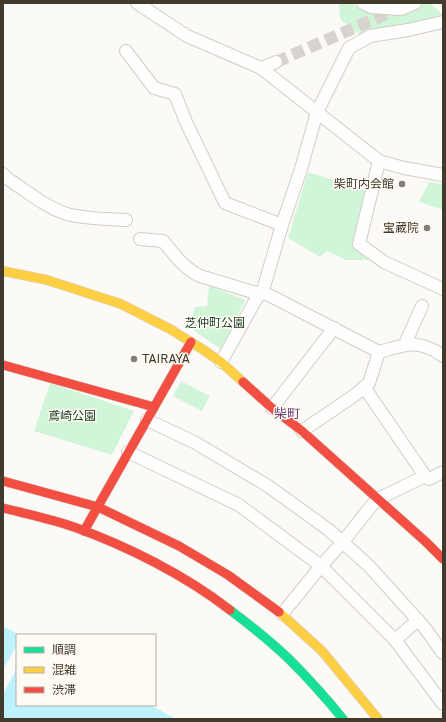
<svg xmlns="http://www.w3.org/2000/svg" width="446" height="722" font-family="'Golos Text','Noto Sans JP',sans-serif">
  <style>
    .green { fill: #d1f5d8 }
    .water { fill: #bef3fd }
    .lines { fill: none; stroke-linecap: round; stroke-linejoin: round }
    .street-tunnel { stroke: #d7d4cf; stroke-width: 12; stroke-dasharray: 12 6; stroke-linecap: butt }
    .street-casing { stroke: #d2cdc6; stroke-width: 14 }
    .fast-casing { stroke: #d2cdc6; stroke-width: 10 }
    .slow-casing { stroke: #d2cdc6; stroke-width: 10 }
    .jam-casing { stroke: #d2cdc6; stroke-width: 10 }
    .street { stroke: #fffefe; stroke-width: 12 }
    .fast { stroke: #16e098; stroke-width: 9 }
    .slow { stroke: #ffcf43; stroke-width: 9 }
    .jam { stroke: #f24e42; stroke-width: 9 }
    .poi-dot { fill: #837e74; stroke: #fffbf4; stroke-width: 1.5 }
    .labels { text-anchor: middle; stroke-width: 3; stroke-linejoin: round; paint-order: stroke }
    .poi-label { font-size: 12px; fill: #423b2d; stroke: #fffbf4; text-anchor: end }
    .park-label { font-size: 12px; fill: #163c22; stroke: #fffbf4 }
    .neighbourhood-label { font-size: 13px; fill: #6a3d72; stroke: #fffbf4 }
  </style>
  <rect width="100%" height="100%" fill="#fcfaf7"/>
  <g class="green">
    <path d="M 339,3 L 352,3 L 355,6 L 385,16 L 422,3 L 430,3 L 443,15 L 363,37 L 340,19 Z"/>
    <path d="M 308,172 L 368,191 L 357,245 L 370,258 L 369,260 L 346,260 L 327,251 L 320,257 L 288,238 Z"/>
    <path d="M 429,182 L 443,184 L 443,210 L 419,202 Z"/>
    <path d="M 209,286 L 245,300 L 222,350 L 189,327 L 195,307 L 207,306 Z"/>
    <path d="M 181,381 L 210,396 L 202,411 L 173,396 Z"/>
    <path d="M 50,383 L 134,411 L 112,455 L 34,431 Z"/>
  </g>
  <g class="water">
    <path d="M 3,626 L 20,635 L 17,635 L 17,645 L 3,670 Z"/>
    <path d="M 17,668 L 17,705 L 150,705 L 176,719 L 3,719 L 3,694 Z"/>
  </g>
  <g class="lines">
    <path class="street-tunnel" d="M 276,62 L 400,8"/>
    <defs>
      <g id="street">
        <path d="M 137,3 L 187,36 L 261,68 L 379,161 L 404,168 L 443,175"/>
        <path d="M 363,3 L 371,7 L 401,9 L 415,3"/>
        <path d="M 126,51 L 154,88 L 175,94 L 186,122 L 225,203 L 282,225"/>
        <path d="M 261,68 L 276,62"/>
        <path d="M 379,161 L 359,244 L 384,262 L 443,289"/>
        <path d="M 3,174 L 8,179 C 25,190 47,208 67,214 C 86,219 107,219 126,220"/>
        <path d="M 140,239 L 163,241 C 174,254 183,268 200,276 L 259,294 L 265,293 L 379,352 C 405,345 418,338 443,356"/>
        <path d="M 405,344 L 422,306"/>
        <path d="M 221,362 L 259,294 L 263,290 L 282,225 L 301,169 L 317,112 L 349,48 L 370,36 L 408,30 L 443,22"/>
        <path d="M 364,387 L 425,476"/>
        <path d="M 272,408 L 334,328"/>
        <path d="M 147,420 L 194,442 L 268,486 L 329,530 L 369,566 L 424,627 L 443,653"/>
        <path d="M 302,431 L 355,395 L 369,383 L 379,352"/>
        <path d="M 128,452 L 239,505 L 321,566 L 395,640 L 443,704"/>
        <path d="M 282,614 L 321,566 L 342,543 L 372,505 L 378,499 L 425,476 L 429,479 L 443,472"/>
        <path d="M 395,640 L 418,620"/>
      </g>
      <path id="fast" d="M 230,610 C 250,625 270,641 289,659 C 308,678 326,698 343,719"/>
      <g id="slow">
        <path d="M 3,271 L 47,280 L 121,304 L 170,329 L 202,349 L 221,362 L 243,382"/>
        <path d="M 279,612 L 322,651 L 378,719"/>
      </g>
      <g id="jam">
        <path d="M 3,365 L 154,407"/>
        <path d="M 243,382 L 272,408 L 302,431 L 426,542 L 443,559"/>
        <path d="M 3,481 L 98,507 L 179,546 L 228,575 L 279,612"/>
        <path d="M 3,508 C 27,514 51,519 74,527 C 127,546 185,575 230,610"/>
        <path d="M 84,531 L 191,342"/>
      </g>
    </defs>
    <use href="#street" class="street-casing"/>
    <use href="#fast" class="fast-casing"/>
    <use href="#slow" class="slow-casing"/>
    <use href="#jam" class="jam-casing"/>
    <use href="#street" class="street"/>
    <use href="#fast" class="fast"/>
    <use href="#slow" class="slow"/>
    <use href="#jam" class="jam"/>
  </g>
  <g class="poi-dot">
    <circle cx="402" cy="184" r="4"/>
    <circle cx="427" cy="228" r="4"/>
    <circle cx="134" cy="359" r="4"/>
  </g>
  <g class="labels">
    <g class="poi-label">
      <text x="394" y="188">柴町内会館</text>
      <text x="419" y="232">宝蔵院</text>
      <text x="142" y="363" text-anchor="start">TAIRAYA</text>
    </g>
    <g class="park-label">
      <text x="215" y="327">芝仲町公園</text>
      <text x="72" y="420">鳶崎公園</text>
    </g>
    <g class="neighbourhood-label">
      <text x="287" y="418">柴町</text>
    </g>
  </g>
  <rect width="446" height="722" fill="none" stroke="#423b2d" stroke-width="8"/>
  <rect x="16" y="634" width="140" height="72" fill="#fffbf4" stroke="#b3aea4"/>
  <rect x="24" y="647" width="20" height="6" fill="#16e098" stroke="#b3aea4"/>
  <text x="52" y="654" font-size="12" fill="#423b2d">順調</text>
  <rect x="24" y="667" width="20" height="6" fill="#ffcf43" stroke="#b3aea4"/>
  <text x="52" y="674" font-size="12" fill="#423b2d">混雑</text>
  <rect x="24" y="687" width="20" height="6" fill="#f24e42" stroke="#b3aea4"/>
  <text x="52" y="694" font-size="12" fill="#423b2d">渋滞</text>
</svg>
